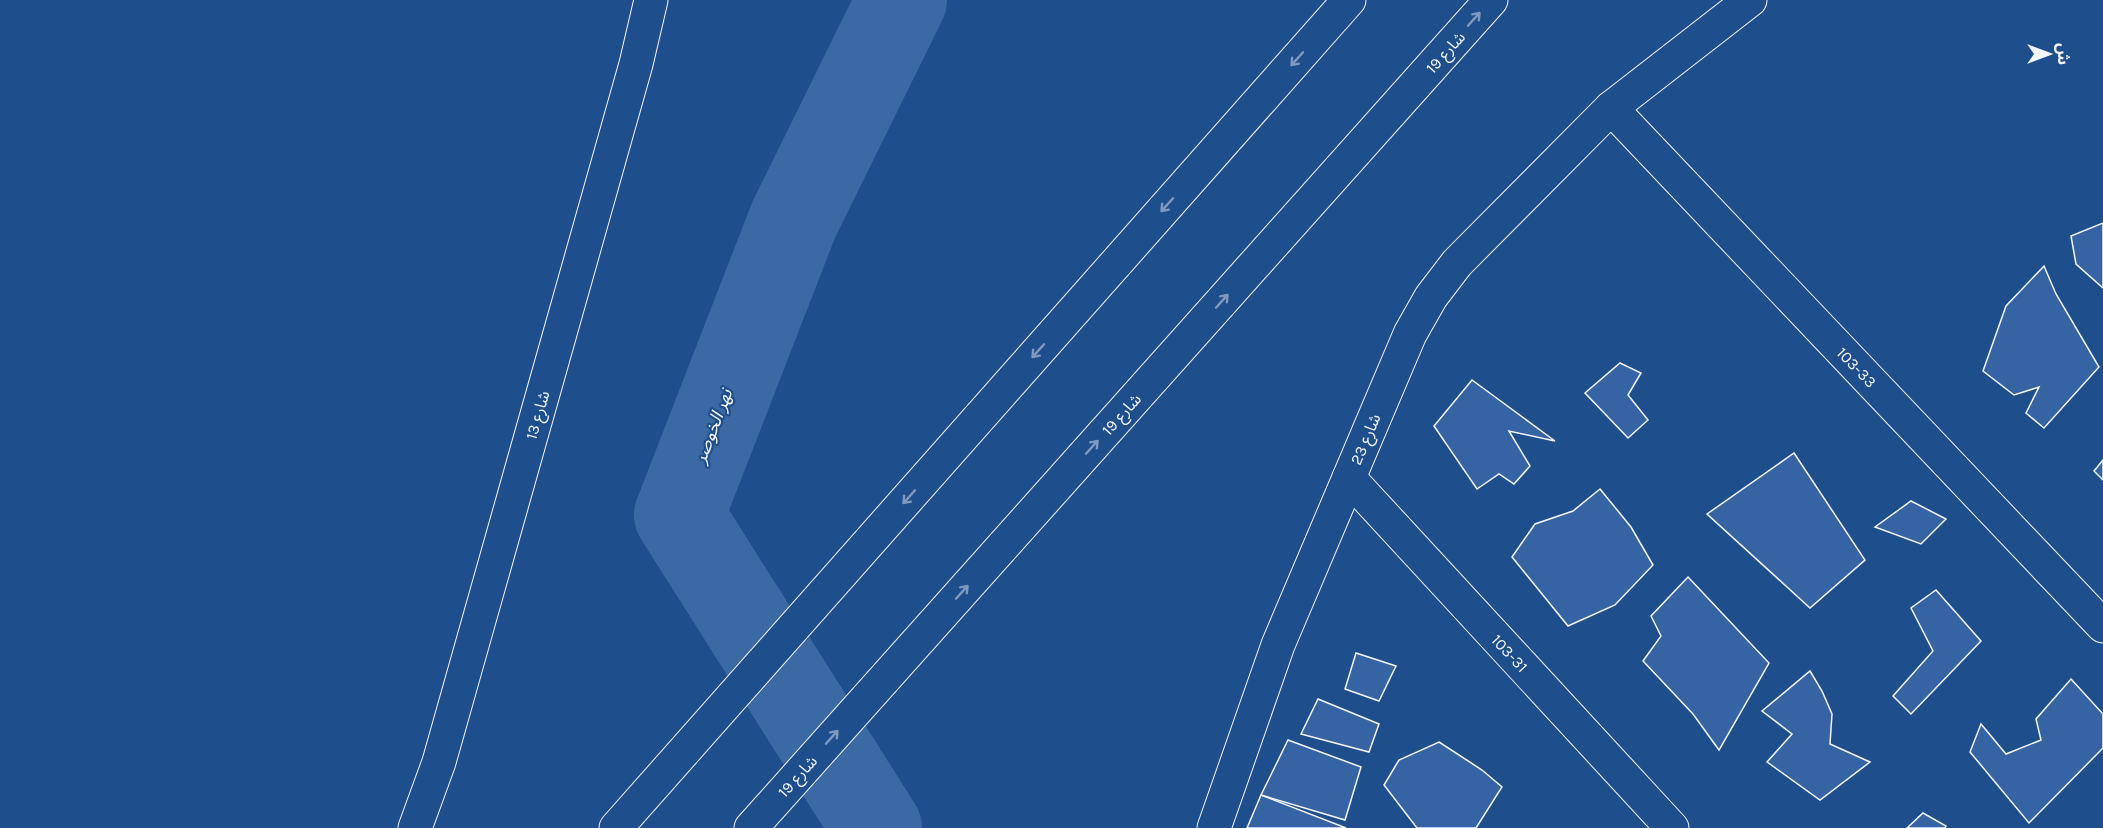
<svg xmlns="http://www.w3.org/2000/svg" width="2103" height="828" font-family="Karla,'Noto Sans Arabic',sans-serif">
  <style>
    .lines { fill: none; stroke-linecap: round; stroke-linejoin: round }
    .river { stroke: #3b69a3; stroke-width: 90 }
    .building { fill: #3563a3; stroke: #f2f6ff; stroke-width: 1.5 }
    .minor-casing { stroke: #f2f6ff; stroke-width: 35 }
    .trunk-casing { stroke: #f2f6ff; stroke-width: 35 }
    .minor { stroke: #1f4e8c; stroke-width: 33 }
    .trunk { stroke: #1f4e8c; stroke-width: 33 }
    .oneway { stroke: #7e9ac0 }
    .labels { text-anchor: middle; stroke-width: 4.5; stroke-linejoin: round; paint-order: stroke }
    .street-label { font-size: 16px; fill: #f2f6ff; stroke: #1f4e8c }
    .water-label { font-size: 18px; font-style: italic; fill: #f2f6ff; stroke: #1f4e8c }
  </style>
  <rect width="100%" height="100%" fill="#1f4e8c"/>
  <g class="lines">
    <path class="river" d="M 877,828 L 679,515 L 794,219 L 902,0"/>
  </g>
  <g class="building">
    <path d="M 2103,223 L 2103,288 L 2076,264 L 2071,236 Z"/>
    <path d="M 2044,266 L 2056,294 L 2099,367 L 2044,428 L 2026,413 L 2039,387 L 2014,395 L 1983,371 L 2006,306 Z"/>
    <path d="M 1620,363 L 1641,373 L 1628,395 L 1648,420 L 1628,438 L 1585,393 Z"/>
    <path d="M 1472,380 L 1555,441 L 1509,431 L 1530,466 L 1514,484 L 1499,474 L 1477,489 L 1434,426 Z"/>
    <path d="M 1794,453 L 1865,560 L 1810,608 L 1707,514 Z"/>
    <path d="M 2103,460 L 2103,480 L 2094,471 Z"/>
    <path d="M 1600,489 L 1631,527 L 1653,565 L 1615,605 L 1568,626 L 1512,557 L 1535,524 L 1573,511 Z"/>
    <path d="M 1911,501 L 1946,519 L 1921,544 L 1875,527 Z"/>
    <path d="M 1688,577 L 1769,663 L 1719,750 L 1693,714 L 1643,661 L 1661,636 L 1651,616 Z"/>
    <path d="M 1936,590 L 1981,641 L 1911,714 L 1893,696 L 1933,651 L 1911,608 Z"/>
    <path d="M 1356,653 L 1396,666 L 1379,701 L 1345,689 Z"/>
    <path d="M 1810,671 L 1822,691 L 1832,714 L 1830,744 L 1870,762 L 1820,800 L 1767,762 L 1792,734 L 1762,711 Z"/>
    <path d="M 2071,679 L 2103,714 L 2103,748 L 2029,823 L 1970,752 L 1981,724 L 2006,754 L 2041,740 L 2036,719 Z"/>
    <path d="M 1318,699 L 1379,724 L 1369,752 L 1301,734 Z"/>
    <path d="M 1288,740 L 1361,767 L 1345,820 L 1261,795 Z"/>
    <path d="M 1439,742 L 1482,770 L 1502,787 L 1476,828 L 1417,828 L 1384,785 L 1399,760 Z"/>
    <path d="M 1261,795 L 1346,828 L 1247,828 Z"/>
    <path d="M 1923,813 L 1946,826 L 1945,828 L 1907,828 Z"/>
  </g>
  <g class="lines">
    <defs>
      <g id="minor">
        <path d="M 1611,108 L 2103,626"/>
        <path d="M 1349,478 L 1672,828"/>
        <path d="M 415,828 L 439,762 L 636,64 L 651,0"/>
        <path d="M 1214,828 L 1278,645 L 1410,334 L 1431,297 L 1457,263 L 1611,108 L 1750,0"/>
      </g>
      <g id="trunk">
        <path d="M 616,828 L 1349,0"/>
        <path d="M 751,828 L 1491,0"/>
      </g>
    </defs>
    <use href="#minor" class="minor-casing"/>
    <use href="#trunk" class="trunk-casing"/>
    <use href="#minor" class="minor"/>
    <use href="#trunk" class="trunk"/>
  </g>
  <defs><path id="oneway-shaft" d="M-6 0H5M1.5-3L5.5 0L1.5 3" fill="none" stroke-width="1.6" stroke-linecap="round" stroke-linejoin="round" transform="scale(1.5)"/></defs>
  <g class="oneway">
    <use href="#oneway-shaft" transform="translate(1474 19) rotate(-48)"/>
    <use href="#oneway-shaft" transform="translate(1297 59) rotate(132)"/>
    <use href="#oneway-shaft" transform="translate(1167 205) rotate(132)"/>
    <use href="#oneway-shaft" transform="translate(1222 301) rotate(-48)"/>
    <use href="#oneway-shaft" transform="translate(1038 351) rotate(132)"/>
    <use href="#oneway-shaft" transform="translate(1092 447) rotate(-48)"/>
    <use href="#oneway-shaft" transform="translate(909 497) rotate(132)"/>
    <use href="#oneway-shaft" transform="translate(962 592) rotate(-48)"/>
    <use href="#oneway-shaft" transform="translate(832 737) rotate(-48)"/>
  </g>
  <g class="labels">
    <g class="street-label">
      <text transform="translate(1445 52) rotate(-48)" y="6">شارع 19</text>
      <text transform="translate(1857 367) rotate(46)" y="6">103-33</text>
      <text transform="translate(1121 414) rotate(-48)" y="6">شارع 19</text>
      <text transform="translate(537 415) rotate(-74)" y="6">شارع 13</text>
      <text transform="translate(1365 439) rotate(-67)" y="6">شارع 23</text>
      <text transform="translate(1510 653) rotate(47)" y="6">103-31</text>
      <text transform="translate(797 776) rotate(-48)" y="6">شارع 19</text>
    </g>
    <g class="water-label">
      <text transform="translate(713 426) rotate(-69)" y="6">نهر الخوصر</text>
    </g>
  </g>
  <g transform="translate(2049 54) rotate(90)" stroke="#1f4e8c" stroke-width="4.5" paint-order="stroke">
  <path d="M0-4.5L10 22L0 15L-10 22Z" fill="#f2f6ff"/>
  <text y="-9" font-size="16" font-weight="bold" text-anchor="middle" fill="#f2f6ff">ش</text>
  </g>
</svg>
